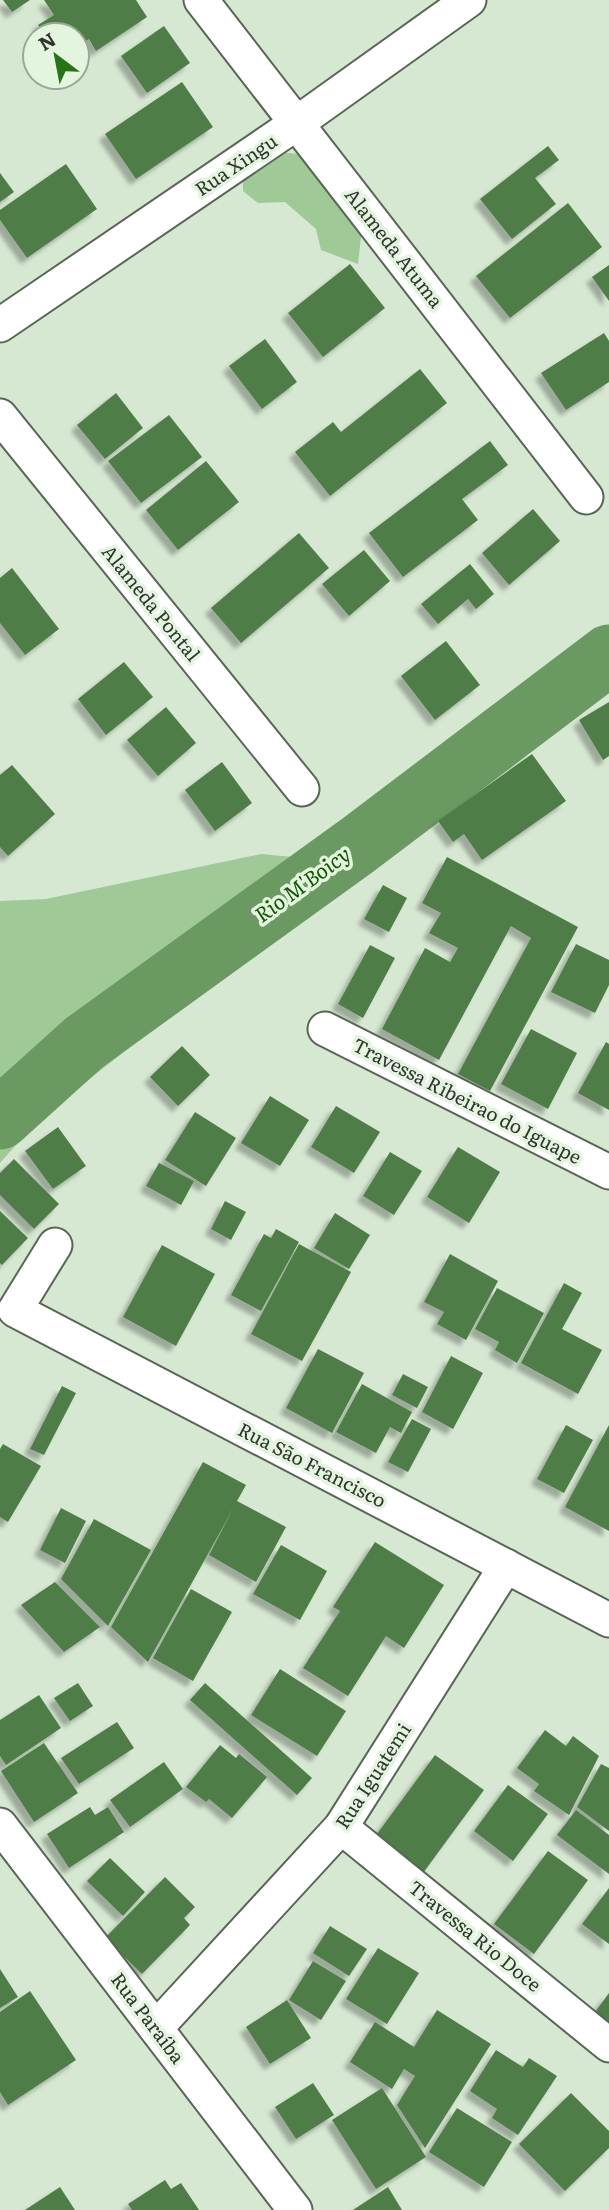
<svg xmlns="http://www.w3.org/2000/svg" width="609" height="2210" font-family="Literata,serif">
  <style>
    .green { fill: #9fca97 }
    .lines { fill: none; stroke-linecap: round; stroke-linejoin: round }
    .river { stroke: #6a9a61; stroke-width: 61 }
    .building { fill: #4f7d46; filter: url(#shadow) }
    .street-casing { stroke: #586755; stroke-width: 37 }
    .street { stroke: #fff; stroke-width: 33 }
    .labels { text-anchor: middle; stroke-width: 7; stroke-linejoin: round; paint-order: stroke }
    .street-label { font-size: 19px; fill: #30362f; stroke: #e3f4df }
    .water-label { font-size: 21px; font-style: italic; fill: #145501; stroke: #e3f4df }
  </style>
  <defs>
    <filter id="shadow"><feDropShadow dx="-6" dy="6" stdDeviation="2" flood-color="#0004"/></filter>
  </defs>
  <rect width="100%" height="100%" fill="#d6e7d2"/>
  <g class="green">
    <path d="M 266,151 L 300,154 L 336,184 L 362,228 L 358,264 L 321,250 L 316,229 L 285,202 L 258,203 L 243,191 L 243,175 Z"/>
    <path d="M 261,854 L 303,858 L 320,897 L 39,1119 L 0,1163 L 0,901 L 46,899 Z"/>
  </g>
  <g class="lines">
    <path class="river" d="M 0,1119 L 84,1043 L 358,845 L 609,655"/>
  </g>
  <g class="building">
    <path d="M 3,0 L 30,0 L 12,12 Z"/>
    <path d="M 44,0 L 136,0 L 147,17 L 96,51 L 89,39 L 77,47 L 77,35 L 45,35 L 38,25 L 54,15 Z"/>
    <path d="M 164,26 L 190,63 L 147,93 L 121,56 Z"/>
    <path d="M 182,82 L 213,127 L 136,179 L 105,134 Z"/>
    <path d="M 548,146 L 559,160 L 535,178 L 556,204 L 512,239 L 480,199 Z"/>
    <path d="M 66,164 L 97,209 L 27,258 L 0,220 L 0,210 Z"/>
    <path d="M 0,173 L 14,192 L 0,202 Z"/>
    <path d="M 568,203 L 602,247 L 510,318 L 476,276 Z"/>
    <path d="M 350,264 L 385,308 L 323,357 L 288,313 Z"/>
    <path d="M 609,265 L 609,301 L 592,277 Z"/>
    <path d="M 604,333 L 609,341 L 609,382 L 566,410 L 541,373 Z"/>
    <path d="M 265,339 L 297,382 L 262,409 L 229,366 Z"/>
    <path d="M 420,369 L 447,403 L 330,496 L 295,452 L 333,422 L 341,432 Z"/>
    <path d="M 116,393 L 143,428 L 105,459 L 77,425 Z"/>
    <path d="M 169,415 L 202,457 L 141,503 L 108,461 Z"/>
    <path d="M 490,441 L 508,465 L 462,499 L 478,520 L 403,577 L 369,533 Z"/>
    <path d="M 206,461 L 239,502 L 178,550 L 146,510 Z"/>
    <path d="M 533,509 L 560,541 L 509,585 L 482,553 Z"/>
    <path d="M 299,533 L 329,568 L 241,643 L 211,608 Z"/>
    <path d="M 364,550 L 390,581 L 349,616 L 322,584 Z"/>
    <path d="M 470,564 L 494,594 L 476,609 L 468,599 L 438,624 L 421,604 Z"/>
    <path d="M 12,568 L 59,629 L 25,655 L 0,623 L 0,578 Z"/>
    <path d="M 446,641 L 480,685 L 435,720 L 401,676 Z"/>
    <path d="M 124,662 L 153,697 L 106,735 L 78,699 Z"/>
    <path d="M 609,702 L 609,756 L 603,760 L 579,720 Z"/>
    <path d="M 166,707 L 196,743 L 158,776 L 127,740 Z"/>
    <path d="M 532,754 L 566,801 L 482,860 L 464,834 L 453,842 L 438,821 Z"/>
    <path d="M 222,762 L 252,803 L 215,831 L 185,790 Z"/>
    <path d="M 12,765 L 55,814 L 8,856 L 0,847 L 0,775 Z"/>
    <path d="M 447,857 L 578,927 L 490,1091 L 458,1074 L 531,938 L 511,926 L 439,1060 L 382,1029 L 425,948 L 450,962 L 458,948 L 429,933 L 441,913 L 422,903 Z"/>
    <path d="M 383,885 L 407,898 L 389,932 L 364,919 Z"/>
    <path d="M 576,944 L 609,960 L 609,985 L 595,1013 L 551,992 Z"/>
    <path d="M 370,945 L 395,958 L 363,1018 L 338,1004 Z"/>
    <path d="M 531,1029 L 577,1053 L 548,1109 L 501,1084 Z"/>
    <path d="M 606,1042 L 609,1044 L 609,1110 L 578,1093 Z"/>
    <path d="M 182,1046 L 210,1075 L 178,1106 L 150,1077 Z"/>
    <path d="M 270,1096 L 309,1120 L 280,1166 L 241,1143 Z"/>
    <path d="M 336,1106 L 380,1132 L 354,1173 L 311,1147 Z"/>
    <path d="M 195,1112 L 236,1138 L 206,1186 L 165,1160 Z"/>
    <path d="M 58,1127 L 86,1166 L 53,1189 L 25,1151 Z"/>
    <path d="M 458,1147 L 500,1172 L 469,1223 L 427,1197 Z"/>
    <path d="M 390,1152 L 422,1171 L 394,1215 L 363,1196 Z"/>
    <path d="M 14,1159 L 59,1204 L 34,1229 L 0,1195 L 0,1173 Z"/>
    <path d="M 159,1163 L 194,1181 L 181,1205 L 146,1186 Z"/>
    <path d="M 225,1201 L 246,1212 L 231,1240 L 211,1229 Z"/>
    <path d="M 0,1211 L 28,1238 L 2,1265 L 0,1263 Z"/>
    <path d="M 335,1213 L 370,1235 L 349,1269 L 314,1248 Z"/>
    <path d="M 276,1229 L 299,1242 L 261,1311 L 231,1295 L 264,1234 L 271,1238 Z"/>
    <path d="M 299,1244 L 351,1272 L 302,1361 L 251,1334 Z"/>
    <path d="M 162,1245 L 215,1274 L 176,1346 L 123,1317 Z"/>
    <path d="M 450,1254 L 498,1281 L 466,1340 L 437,1324 L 444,1312 L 424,1302 Z"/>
    <path d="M 564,1283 L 582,1293 L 562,1329 L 602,1350 L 578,1394 L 521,1363 Z"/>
    <path d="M 497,1288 L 544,1313 L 517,1363 L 495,1350 L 499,1342 L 475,1329 Z"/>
    <path d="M 318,1349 L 364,1373 L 332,1433 L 286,1408 Z"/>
    <path d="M 451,1356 L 483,1373 L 453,1429 L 422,1412 Z"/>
    <path d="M 403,1374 L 428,1387 L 417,1408 L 392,1395 Z"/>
    <path d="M 362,1384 L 412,1412 L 401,1433 L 390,1427 L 376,1453 L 336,1432 Z"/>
    <path d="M 62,1386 L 76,1393 L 44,1455 L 30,1449 Z"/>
    <path d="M 412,1419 L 431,1429 L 408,1472 L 388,1462 Z"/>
    <path d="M 566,1425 L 593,1440 L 564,1493 L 537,1479 Z"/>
    <path d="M 609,1425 L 609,1531 L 565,1507 Z"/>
    <path d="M 3,1444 L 41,1466 L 8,1522 L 0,1517 L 0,1449 Z"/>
    <path d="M 203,1462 L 246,1485 L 237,1501 L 286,1527 L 256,1582 L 209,1555 L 234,1507 L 148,1662 L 111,1627 Z"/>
    <path d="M 61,1508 L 86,1521 L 65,1563 L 40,1550 Z"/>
    <path d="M 94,1519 L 151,1550 L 108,1626 L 61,1579 Z"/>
    <path d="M 375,1542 L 444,1585 L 404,1648 L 386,1636 L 348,1696 L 303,1668 L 340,1611 L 333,1607 Z"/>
    <path d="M 281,1545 L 327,1571 L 300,1620 L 253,1594 Z"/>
    <path d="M 55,1582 L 100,1627 L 64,1652 L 21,1605 Z"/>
    <path d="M 191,1589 L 232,1612 L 193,1681 L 153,1658 Z"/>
    <path d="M 280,1669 L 346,1711 L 317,1756 L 251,1715 Z"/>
    <path d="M 78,1683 L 93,1706 L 70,1721 L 54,1698 Z"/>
    <path d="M 205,1683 L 312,1778 L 297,1795 L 190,1700 Z"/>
    <path d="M 39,1695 L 61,1728 L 6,1765 L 0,1756 L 0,1720 Z"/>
    <path d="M 117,1722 L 134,1748 L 79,1784 L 61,1758 Z"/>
    <path d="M 545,1730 L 566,1746 L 573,1736 L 599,1756 L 569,1815 L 534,1791 L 539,1784 L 517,1768 Z"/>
    <path d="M 44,1743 L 78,1793 L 34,1822 L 1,1771 Z"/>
    <path d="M 220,1745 L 236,1758 L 239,1754 L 267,1777 L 232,1818 L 209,1799 L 206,1802 L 186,1787 Z"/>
    <path d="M 435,1755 L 484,1790 L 423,1873 L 374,1838 Z"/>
    <path d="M 164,1762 L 183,1789 L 130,1827 L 110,1800 Z"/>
    <path d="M 601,1764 L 609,1768 L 609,1831 L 577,1807 Z"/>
    <path d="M 508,1785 L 548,1814 L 513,1861 L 474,1831 Z"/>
    <path d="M 90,1807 L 95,1815 L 108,1807 L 124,1832 L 69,1868 L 47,1834 Z"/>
    <path d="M 576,1810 L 609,1835 L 609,1874 L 557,1835 Z"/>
    <path d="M 548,1851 L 588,1880 L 534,1954 L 494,1924 Z"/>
    <path d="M 110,1858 L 145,1892 L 123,1916 L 87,1881 Z"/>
    <path d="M 165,1877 L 195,1907 L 184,1918 L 190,1925 L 142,1974 L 105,1938 Z"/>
    <path d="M 609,1888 L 609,1944 L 582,1924 Z"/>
    <path d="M 330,1926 L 367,1949 L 349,1976 L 313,1953 Z"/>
    <path d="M 378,1948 L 419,1973 L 387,2024 L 346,1999 Z"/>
    <path d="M 313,1961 L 346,1981 L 321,2020 L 289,2000 Z"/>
    <path d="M 0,1969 L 18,1997 L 0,2008 Z"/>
    <path d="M 30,1991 L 76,2060 L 8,2105 L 0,2092 L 0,2012 Z"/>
    <path d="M 609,1993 L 609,2023 L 595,2012 Z"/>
    <path d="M 287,2000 L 311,2038 L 270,2064 L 246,2027 Z"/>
    <path d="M 437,2010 L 491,2044 L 425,2148 L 397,2105 L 415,2076 L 404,2069 L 392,2089 L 350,2062 L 375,2022 L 414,2047 Z"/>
    <path d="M 496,2050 L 523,2067 L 529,2058 L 557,2076 L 518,2135 L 492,2118 L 497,2109 L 470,2091 Z"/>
    <path d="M 313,2083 L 334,2115 L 296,2139 L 275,2107 Z"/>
    <path d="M 382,2088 L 426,2157 L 376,2189 L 332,2120 Z"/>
    <path d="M 571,2093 L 609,2131 L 609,2148 L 565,2191 L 519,2144 Z"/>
    <path d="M 457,2108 L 512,2142 L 484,2187 L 429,2152 Z"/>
    <path d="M 165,2180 L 171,2189 L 181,2183 L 199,2210 L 132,2210 L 128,2204 Z"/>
    <path d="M 60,2187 L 75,2210 L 25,2210 Z"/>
    <path d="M 388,2187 L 402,2210 L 353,2210 Z"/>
  </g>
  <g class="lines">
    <defs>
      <g id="street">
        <path d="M 201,0 L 586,497"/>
        <path d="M 0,325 L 297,123 L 469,0"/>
        <path d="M 0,416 L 302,789"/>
        <path d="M 325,1029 L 609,1172"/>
        <path d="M 55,1245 L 15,1310 L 609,1620"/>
        <path d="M 0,1825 L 295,2210"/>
        <path d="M 341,1827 L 609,2045"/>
        <path d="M 156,2028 L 341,1827 L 506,1566"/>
      </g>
    </defs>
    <use href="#street" class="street-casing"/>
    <use href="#street" class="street"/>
  </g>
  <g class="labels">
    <g class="street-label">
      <text transform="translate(236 165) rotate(-34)" y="7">Rua Xingu</text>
      <text transform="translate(394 248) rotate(52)" y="7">Alameda Atuma</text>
      <text transform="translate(151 603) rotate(51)" y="7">Alameda Pontal</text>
      <text transform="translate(467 1101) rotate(27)" y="7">Travessa Ribeirao do Iguape</text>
      <text transform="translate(312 1465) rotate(27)" y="7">Rua São Francisco</text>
      <text transform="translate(373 1776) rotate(-57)" y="7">Rua Iguatemi</text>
      <text transform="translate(475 1936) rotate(39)" y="7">Travessa Rio Doce</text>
      <text transform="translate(148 2018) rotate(53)" y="7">Rua Paraíba</text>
    </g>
    <g class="water-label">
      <text transform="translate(303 885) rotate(-36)" y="7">Rio M'Boicy</text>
    </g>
  </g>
  <g transform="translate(56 56) rotate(328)"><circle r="33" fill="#e3f4df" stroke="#9ba899" stroke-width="2"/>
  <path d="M0-5L12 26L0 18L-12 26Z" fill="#297317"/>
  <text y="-10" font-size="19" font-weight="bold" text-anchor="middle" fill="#30362f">N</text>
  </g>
</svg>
